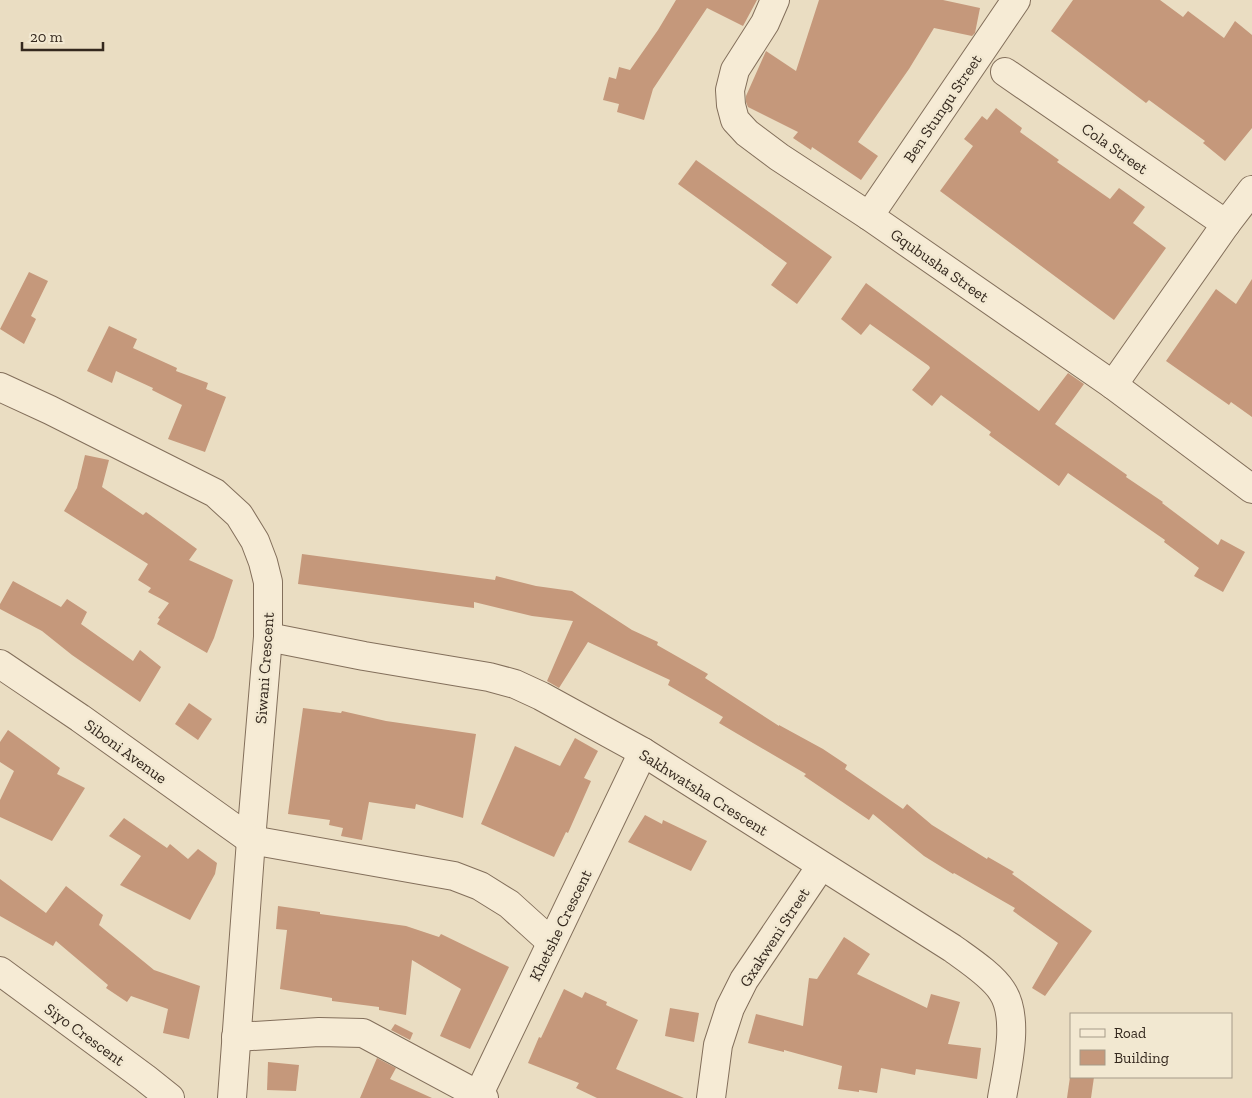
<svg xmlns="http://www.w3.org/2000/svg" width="1252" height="1098" font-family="'Zilla Slab',serif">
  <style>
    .building { fill: #c5987b }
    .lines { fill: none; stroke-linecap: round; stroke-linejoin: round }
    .street-casing { stroke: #836f5b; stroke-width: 30 }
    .street { stroke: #f6ebd5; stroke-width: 28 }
    .labels { text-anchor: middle; stroke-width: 5; stroke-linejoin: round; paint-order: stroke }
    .street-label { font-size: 16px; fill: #34281e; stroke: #f2e8d1 }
  </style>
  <rect width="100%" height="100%" fill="#eaddc2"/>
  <g class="building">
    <path d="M 676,0 L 757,0 L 743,26 L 707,8 L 653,89 L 644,120 L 617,112 L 619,104 L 603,100 L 609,77 L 616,79 L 619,67 L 630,70 L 658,30 Z"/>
    <path d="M 819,0 L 943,0 L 980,8 L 975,33 L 972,36 L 934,28 L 909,69 L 858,142 L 878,156 L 861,180 L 812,147 L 811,150 L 793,138 L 798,132 L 748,107 L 746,102 L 746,96 L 766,51 L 796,71 Z"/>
    <path d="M 1073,0 L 1160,0 L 1183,17 L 1188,11 L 1224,38 L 1235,21 L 1252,35 L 1252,128 L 1225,161 L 1203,143 L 1205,141 L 1149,100 L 1146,103 L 1051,31 Z"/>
    <path d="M 996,108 L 1022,128 L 1020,132 L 1059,160 L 1057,162 L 1110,199 L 1119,188 L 1145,207 L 1133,223 L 1166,248 L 1114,320 L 940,191 L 973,146 L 964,139 L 982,116 L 987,120 Z"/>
    <path d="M 696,160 L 832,257 L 797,304 L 771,285 L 787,263 L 678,184 Z"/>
    <path d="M 29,272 L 48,281 L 31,316 L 36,319 L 24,344 L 0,329 Z"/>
    <path d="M 1252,279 L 1252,417 L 1231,402 L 1229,405 L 1166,361 L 1216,289 L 1236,304 Z"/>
    <path d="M 866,283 L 1039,411 L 1068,373 L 1084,384 L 1055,424 L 1127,475 L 1126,477 L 1163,502 L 1162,503 L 1218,545 L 1221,539 L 1245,552 L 1223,592 L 1194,576 L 1199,568 L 1164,542 L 1165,540 L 1068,473 L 1059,486 L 989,435 L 991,432 L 941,395 L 932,406 L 912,390 L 930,368 L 929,366 L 870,324 L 861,335 L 841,319 Z"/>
    <path d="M 109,326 L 137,339 L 133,348 L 177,368 L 176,371 L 208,383 L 206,389 L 226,397 L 205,452 L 168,439 L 182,405 L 152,390 L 153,388 L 116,371 L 112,383 L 87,371 Z"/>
    <path d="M 85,455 L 109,460 L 102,487 L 143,515 L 146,512 L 197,549 L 189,560 L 233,580 L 214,638 L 207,653 L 157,624 L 160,619 L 158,618 L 169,603 L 148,592 L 151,588 L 138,580 L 148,564 L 64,511 L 77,488 Z"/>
    <path d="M 302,554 L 495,580 L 496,576 L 536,586 L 572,591 L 632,630 L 658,642 L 657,645 L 708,674 L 705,678 L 779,726 L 779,725 L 823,749 L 847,765 L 845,769 L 903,809 L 907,804 L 932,825 L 987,859 L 988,857 L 1014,872 L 1012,874 L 1092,931 L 1045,996 L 1032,988 L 1058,943 L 1013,911 L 1015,908 L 954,873 L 953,874 L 924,856 L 873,814 L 869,820 L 804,776 L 806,774 L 719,723 L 723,717 L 668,685 L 670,680 L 588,642 L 559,688 L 547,681 L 573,621 L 532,616 L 474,602 L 474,608 L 298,584 Z"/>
    <path d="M 13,581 L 61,607 L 67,599 L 87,612 L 81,624 L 133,661 L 140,650 L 161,667 L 140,702 L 72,655 L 42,631 L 0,609 L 0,604 Z"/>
    <path d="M 189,703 L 212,719 L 198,740 L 175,724 Z"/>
    <path d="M 303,708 L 341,713 L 342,711 L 386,721 L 476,734 L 463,818 L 416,804 L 415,809 L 369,802 L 362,840 L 341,836 L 343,828 L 329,825 L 330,820 L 288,814 Z"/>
    <path d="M 8,730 L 60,768 L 57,774 L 85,788 L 52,841 L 0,817 L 0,800 L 14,771 L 0,762 L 0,742 Z"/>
    <path d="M 575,738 L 598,751 L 584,778 L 591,781 L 568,833 L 566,832 L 554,857 L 481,824 L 515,746 L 560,766 Z"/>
    <path d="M 645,815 L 662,824 L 663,820 L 707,841 L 691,871 L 628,842 Z"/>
    <path d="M 124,818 L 167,848 L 170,844 L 188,859 L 198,849 L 217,863 L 215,874 L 190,920 L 120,885 L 141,856 L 109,836 Z"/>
    <path d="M 0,879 L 46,913 L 66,886 L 103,915 L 99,925 L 154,970 L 200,986 L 189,1039 L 163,1033 L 168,1009 L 131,996 L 127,1002 L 106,988 L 108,985 L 56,941 L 53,946 L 0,916 Z"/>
    <path d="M 278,906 L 320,912 L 320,914 L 406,926 L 439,937 L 441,934 L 509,967 L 470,1049 L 440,1036 L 461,989 L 412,960 L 406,1015 L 379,1010 L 379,1007 L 332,1001 L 332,998 L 280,989 L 287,930 L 276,929 Z"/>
    <path d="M 844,937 L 870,954 L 857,974 L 927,1008 L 931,994 L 960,1002 L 948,1044 L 981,1048 L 977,1079 L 916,1069 L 915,1075 L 881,1068 L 877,1093 L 859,1090 L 859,1092 L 838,1089 L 842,1066 L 784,1050 L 784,1052 L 748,1043 L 756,1014 L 803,1026 L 809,978 L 817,979 Z"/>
    <path d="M 564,989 L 582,998 L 585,992 L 607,1002 L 606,1005 L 638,1020 L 616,1069 L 684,1098 L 597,1098 L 576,1088 L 579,1083 L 528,1063 L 539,1037 L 541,1038 Z"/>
    <path d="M 670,1008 L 699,1013 L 694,1042 L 665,1036 Z"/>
    <path d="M 395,1024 L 413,1033 L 410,1040 L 391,1030 Z"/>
    <path d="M 377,1058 L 396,1068 L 390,1079 L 432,1098 L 360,1098 Z"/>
    <path d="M 268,1062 L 299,1065 L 296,1091 L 267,1090 Z"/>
    <path d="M 1070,1077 L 1094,1077 L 1091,1098 L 1067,1098 Z"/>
  </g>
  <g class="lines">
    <defs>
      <g id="street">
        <path d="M 775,0 L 765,23 L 735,70 L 730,90 L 731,105 L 735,120 L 747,133 L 779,157 L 869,216 L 1113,385 L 1252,489"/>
        <path d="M 1005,72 L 1226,224"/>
        <path d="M 869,216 L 1016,0"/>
        <path d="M 1113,385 L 1226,224 L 1252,190"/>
        <path d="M 0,387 L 50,410 L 215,493 L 239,515 L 255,541 L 263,562 L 268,582 L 268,637 L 251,840 L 232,1098"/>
        <path d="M 268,637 L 364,656 L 489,677 L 515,684 L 541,696 L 643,752 L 952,948 C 967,959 992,975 1002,991 C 1020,1018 1007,1068 1002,1098"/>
        <path d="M 0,664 L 80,718 L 251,840 L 454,876 L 480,886 L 509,904 L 551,942"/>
        <path d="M 0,971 L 145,1078 L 170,1098"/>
        <path d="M 236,1037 L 319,1032 L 363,1033 L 484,1098"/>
        <path d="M 477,1098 L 643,752"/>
        <path d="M 711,1098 L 718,1045 L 730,1008 L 744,980 L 821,866"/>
      </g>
    </defs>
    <use href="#street" class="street-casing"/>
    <use href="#street" class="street"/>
  </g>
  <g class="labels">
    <g class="street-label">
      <text transform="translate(942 108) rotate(-56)" y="6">Ben Stungu Street</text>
      <text transform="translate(1115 148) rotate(35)" y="6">Cola Street</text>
      <text transform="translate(940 265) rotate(35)" y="6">Gqubusha Street</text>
      <text transform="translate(264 668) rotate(-86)" y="6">Siwani Crescent</text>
      <text transform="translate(126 751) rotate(36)" y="6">Siboni Avenue</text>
      <text transform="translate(704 792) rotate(32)" y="6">Sakhwatsha Crescent</text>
      <text transform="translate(560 925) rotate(-64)" y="6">Khetshe Crescent</text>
      <text transform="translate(774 937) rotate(-57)" y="6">Gxakweni Street</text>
      <text transform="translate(85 1034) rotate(36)" y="6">Siyo Crescent</text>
    </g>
  </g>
  <rect x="1070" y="1013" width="162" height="65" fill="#f2e8d1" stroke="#a69b89"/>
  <rect x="1080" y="1029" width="25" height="8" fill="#f6ebd5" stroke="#a69b89"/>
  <text x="1114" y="1038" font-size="15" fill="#34281e">Road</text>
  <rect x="1080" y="1050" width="25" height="15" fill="#c5987b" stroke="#a69b89"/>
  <text x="1114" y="1063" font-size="15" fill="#34281e">Building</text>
  <path d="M22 42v8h81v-8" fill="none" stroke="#34281e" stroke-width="2.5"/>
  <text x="30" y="42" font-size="15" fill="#34281e" stroke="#f2e8d1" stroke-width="4" paint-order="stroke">20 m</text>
</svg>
